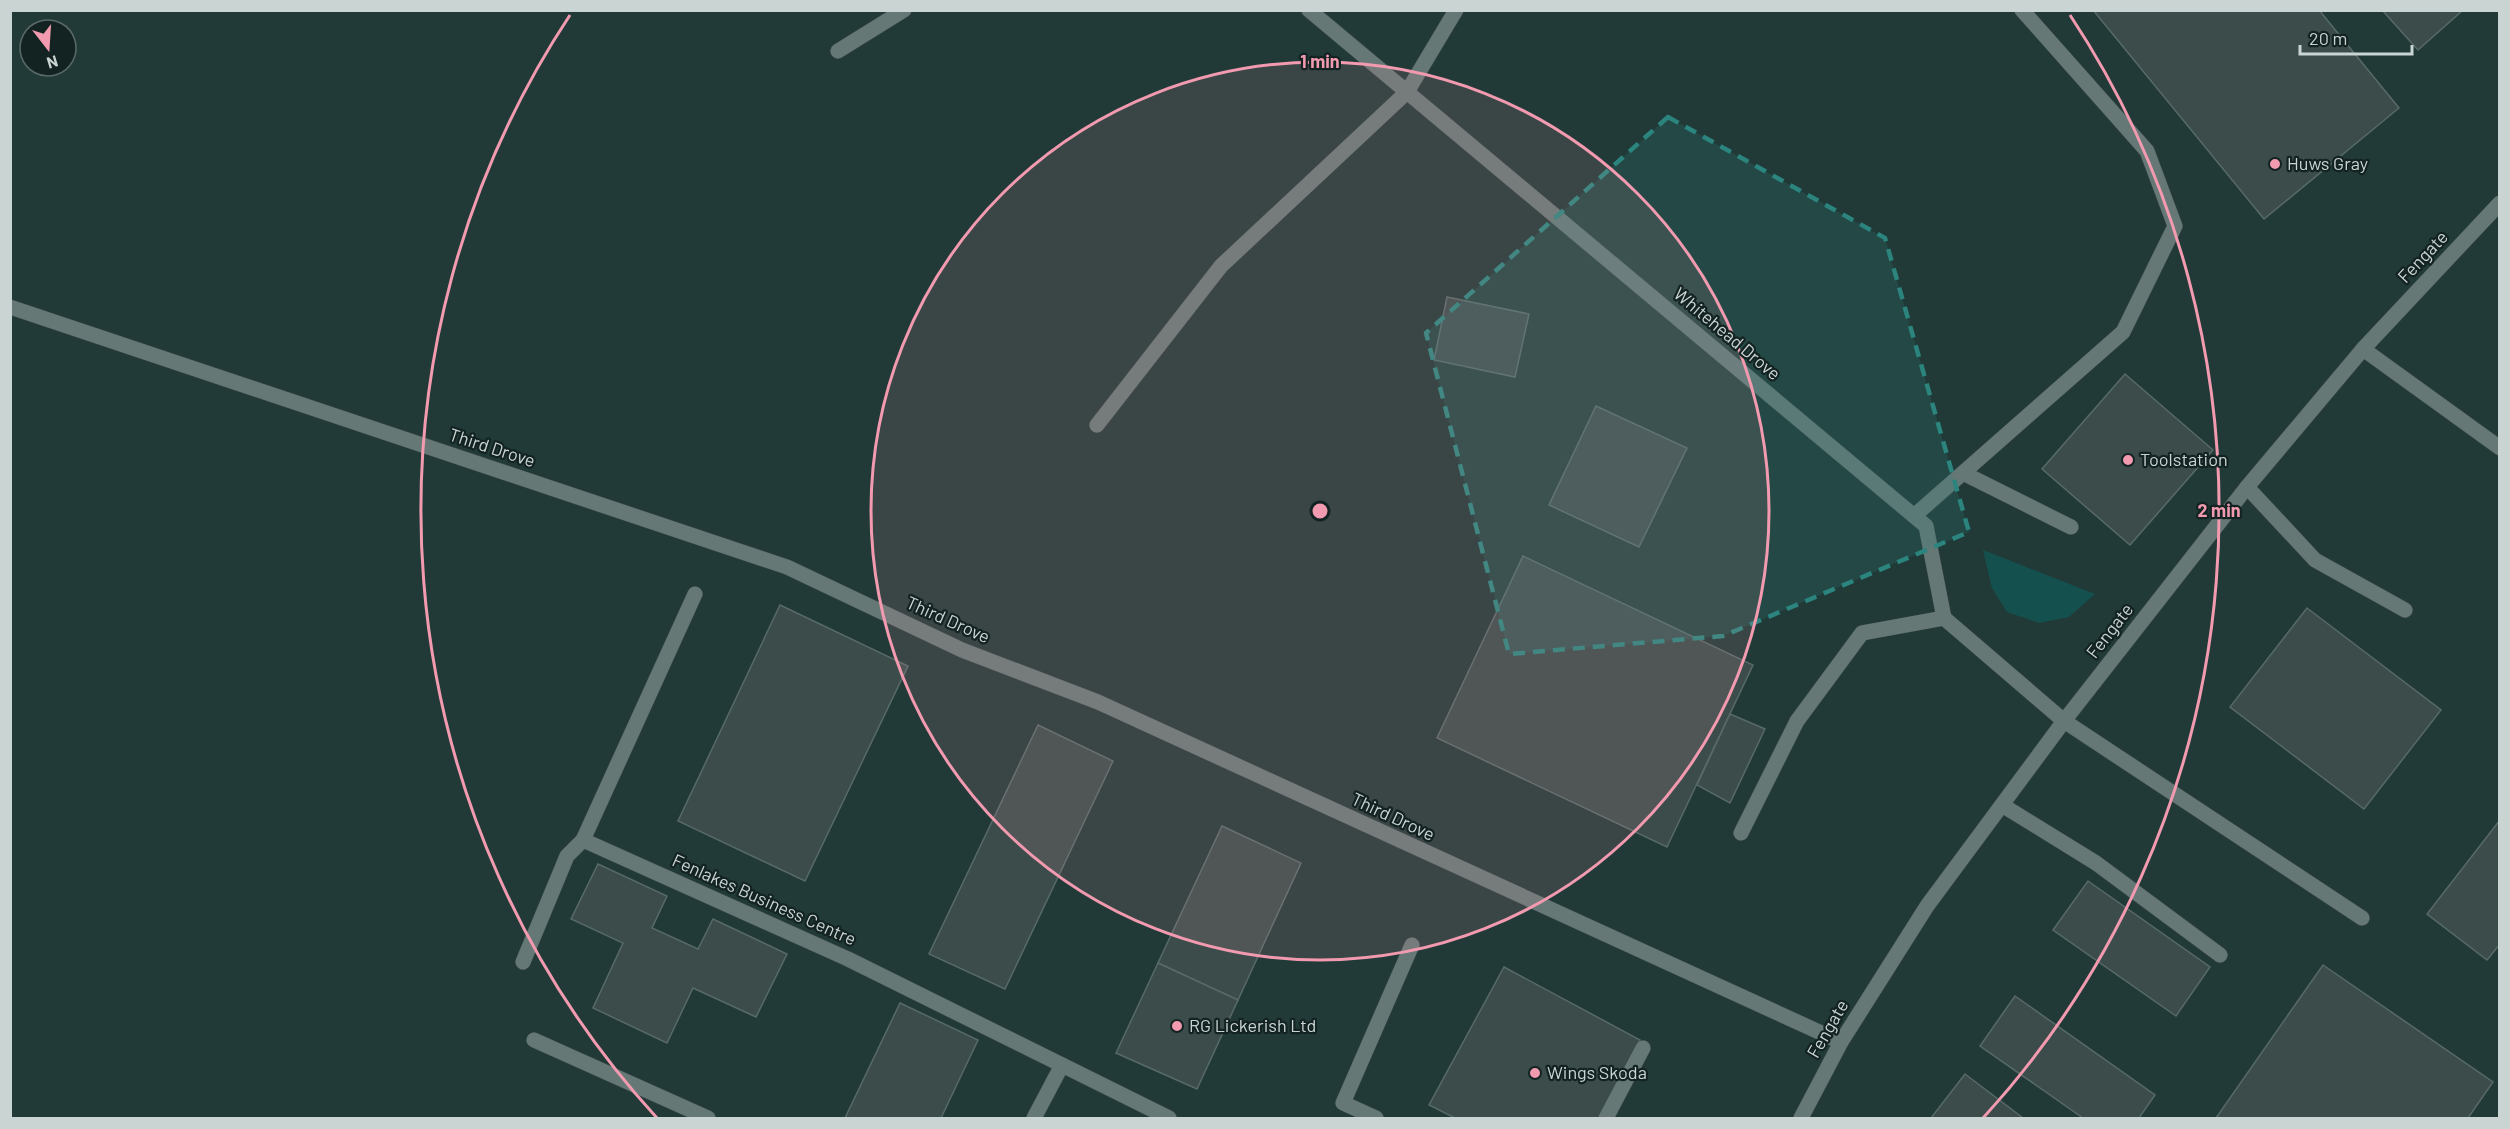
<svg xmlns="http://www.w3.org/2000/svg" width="2510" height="1129" font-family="Barlow,sans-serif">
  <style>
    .built { fill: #213a38; fill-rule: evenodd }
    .green { fill: #14514e }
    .building { fill: #3b4c4b; stroke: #586a68; stroke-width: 1.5 }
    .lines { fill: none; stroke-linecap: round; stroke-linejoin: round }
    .lane-casing { stroke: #394746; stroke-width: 16 }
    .secondary-casing { stroke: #394746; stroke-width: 16 }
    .lane { stroke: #667876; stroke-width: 15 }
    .secondary { stroke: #667876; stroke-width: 15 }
    .marked { fill: #2b847d; fill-opacity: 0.2; stroke: #2b847d; stroke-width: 4.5; stroke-dasharray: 12 8; stroke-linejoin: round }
    .ring { fill: none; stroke: #f29aaf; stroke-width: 3 }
    .poi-dot { fill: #f29aaf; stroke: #132322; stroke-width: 2 }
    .labels { text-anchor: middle; stroke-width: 4.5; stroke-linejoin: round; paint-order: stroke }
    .poi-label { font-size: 18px; fill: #cad4d3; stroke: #132322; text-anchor: start }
    .street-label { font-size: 18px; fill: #cad4d3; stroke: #132322 }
    .centre { fill: #f29aaf; stroke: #132322; stroke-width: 3 }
    .ring-label { font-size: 18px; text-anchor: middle; font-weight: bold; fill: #f29aaf; stroke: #132322; stroke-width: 4.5; stroke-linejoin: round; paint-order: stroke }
  </style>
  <rect width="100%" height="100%" fill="#1c2d2b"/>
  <path class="built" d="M 11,11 L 2499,11 L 2499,1118 L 11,1118 ZM 30,30 L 66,30 L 66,66 L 30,66 Z"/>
  <path class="green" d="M 1983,550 L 2095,594 L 2069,617 L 2039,623 L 2007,612 L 1992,588 Z"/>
  <g class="building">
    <path d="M 2093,10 L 2319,10 L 2399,108 L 2264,219 Z"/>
    <path d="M 2382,10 L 2463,10 L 2418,50 Z"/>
    <path d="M 1447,297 L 1529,314 L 1515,377 L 1434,360 Z"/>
    <path d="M 2125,374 L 2213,450 L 2130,545 L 2042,469 Z"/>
    <path d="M 1596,406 L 1687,448 L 1639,547 L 1549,505 Z"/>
    <path d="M 1523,556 L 1753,665 L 1667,847 L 1437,738 Z"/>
    <path d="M 780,605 L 908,666 L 805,881 L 678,821 Z"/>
    <path d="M 2307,608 L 2441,710 L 2364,809 L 2230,707 Z"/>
    <path d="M 1730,714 L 1765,729 L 1730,803 L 1697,785 Z"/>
    <path d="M 1038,725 L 1113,761 L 1005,989 L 929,954 Z"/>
    <path d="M 2500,820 L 2500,944 L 2487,960 L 2427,914 Z"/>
    <path d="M 1222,826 L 1301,863 L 1238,1000 L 1158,963 Z"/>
    <path d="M 598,864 L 667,896 L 652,928 L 698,949 L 713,919 L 787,954 L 756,1017 L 693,988 L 667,1043 L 593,1008 L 623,943 L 571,919 Z"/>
    <path d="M 2088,881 L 2210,967 L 2176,1016 L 2053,930 Z"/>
    <path d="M 1158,963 L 1238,1000 L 1197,1089 L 1116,1053 Z"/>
    <path d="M 2323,965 L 2493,1082 L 2468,1118 L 2216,1118 Z"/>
    <path d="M 1504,967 L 1640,1040 L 1598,1118 L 1455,1118 L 1429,1105 Z"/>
    <path d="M 2015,996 L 2155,1095 L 2139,1118 L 2083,1118 L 1980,1046 Z"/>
    <path d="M 900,1003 L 978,1040 L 941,1118 L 845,1118 Z"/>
    <path d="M 1965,1074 L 2023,1118 L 1931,1118 Z"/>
  </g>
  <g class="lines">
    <defs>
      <g id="lane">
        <path d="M 1309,10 L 1926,526 L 1944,618 L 2064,721 L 2362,918"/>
        <path d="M 838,51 L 904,10"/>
        <path d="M 10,307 L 787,567 L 962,650 L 1098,702 L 1841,1042"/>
        <path d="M 2363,349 L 2500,448"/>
        <path d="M 1097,425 L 1221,266 L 1407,92 L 1456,10"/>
        <path d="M 1963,473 L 2071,527"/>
        <path d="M 2247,487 L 2315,560 L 2405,610"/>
        <path d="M 1914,516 L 2123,332 L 2175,226 L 2147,151 L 2022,10"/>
        <path d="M 695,594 L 583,840 L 848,959 L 1169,1118"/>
        <path d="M 2002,805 L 2096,863 L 2220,955"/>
        <path d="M 1741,833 L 1797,721 L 1862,633 L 1944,618"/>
        <path d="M 523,962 L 567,856 L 583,840"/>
        <path d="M 534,1040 L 708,1118"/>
        <path d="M 1034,1118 L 1062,1065"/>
        <path d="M 1376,1118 L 1343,1103 L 1412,945"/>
        <path d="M 1606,1118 L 1643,1048"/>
      </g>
      <path id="secondary" d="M 1801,1118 L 1841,1042 L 1927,906 L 2064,721 L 2247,487 L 2363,349 L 2500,203"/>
    </defs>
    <use href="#lane" class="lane-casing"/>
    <use href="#secondary" class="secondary-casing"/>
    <use href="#lane" class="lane"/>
    <use href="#secondary" class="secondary"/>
  </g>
  <path class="marked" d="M 1668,117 L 1885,238 L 1969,532 L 1723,636 L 1509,654 L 1426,333 Z"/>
  <circle cx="1320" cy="511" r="449" fill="#f29aaf" fill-opacity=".12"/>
  <g class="ring">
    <circle cx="1320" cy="511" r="449"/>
    <path d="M657 1118A899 899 0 0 1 570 15M2070 15A899 899 0 0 1 1983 1118"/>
  </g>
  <g class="poi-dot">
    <circle cx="2275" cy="164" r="6"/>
    <circle cx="2128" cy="460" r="6"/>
    <circle cx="1177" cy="1026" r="6"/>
    <circle cx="1535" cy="1073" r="6"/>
  </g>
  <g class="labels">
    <g class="poi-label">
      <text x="2287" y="170">Huws Gray</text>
      <text x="2140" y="466">Toolstation</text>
      <text x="1189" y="1032">RG Lickerish Ltd</text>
      <text x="1547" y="1079">Wings Skoda</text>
    </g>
    <g class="street-label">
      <text transform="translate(2423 257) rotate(-47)" y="6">Fengate</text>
      <text transform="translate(1727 334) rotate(40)" y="6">Whitehead Drove</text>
      <text transform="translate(492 448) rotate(18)" y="6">Third Drove</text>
      <text transform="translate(948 620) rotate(24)" y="6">Third Drove</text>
      <text transform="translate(2110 631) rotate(-52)" y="6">Fengate</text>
      <text transform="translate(1393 817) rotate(25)" y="6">Third Drove</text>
      <text transform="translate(764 900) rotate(24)" y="6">Fenlakes Business Centre</text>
      <text transform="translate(1828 1029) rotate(-60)" y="6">Fengate</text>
    </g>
  </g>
  <circle cx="1320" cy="511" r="9" class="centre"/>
  <g class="ring-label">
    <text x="1320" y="68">1 min</text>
    <text x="2219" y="517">2 min</text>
  </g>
  <rect width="2510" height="1129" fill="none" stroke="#cad4d3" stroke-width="24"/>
  <g transform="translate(48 48) rotate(163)"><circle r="28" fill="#132322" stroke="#5c6a69" stroke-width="1.5"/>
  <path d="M0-4.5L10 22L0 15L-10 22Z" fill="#f29aaf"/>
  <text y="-9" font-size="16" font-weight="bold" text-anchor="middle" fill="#cad4d3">N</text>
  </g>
  <path d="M2300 45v9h112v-9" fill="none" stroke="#cad4d3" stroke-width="3"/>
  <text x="2309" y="45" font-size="18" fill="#cad4d3" stroke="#132322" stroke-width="4.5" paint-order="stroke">20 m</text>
</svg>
